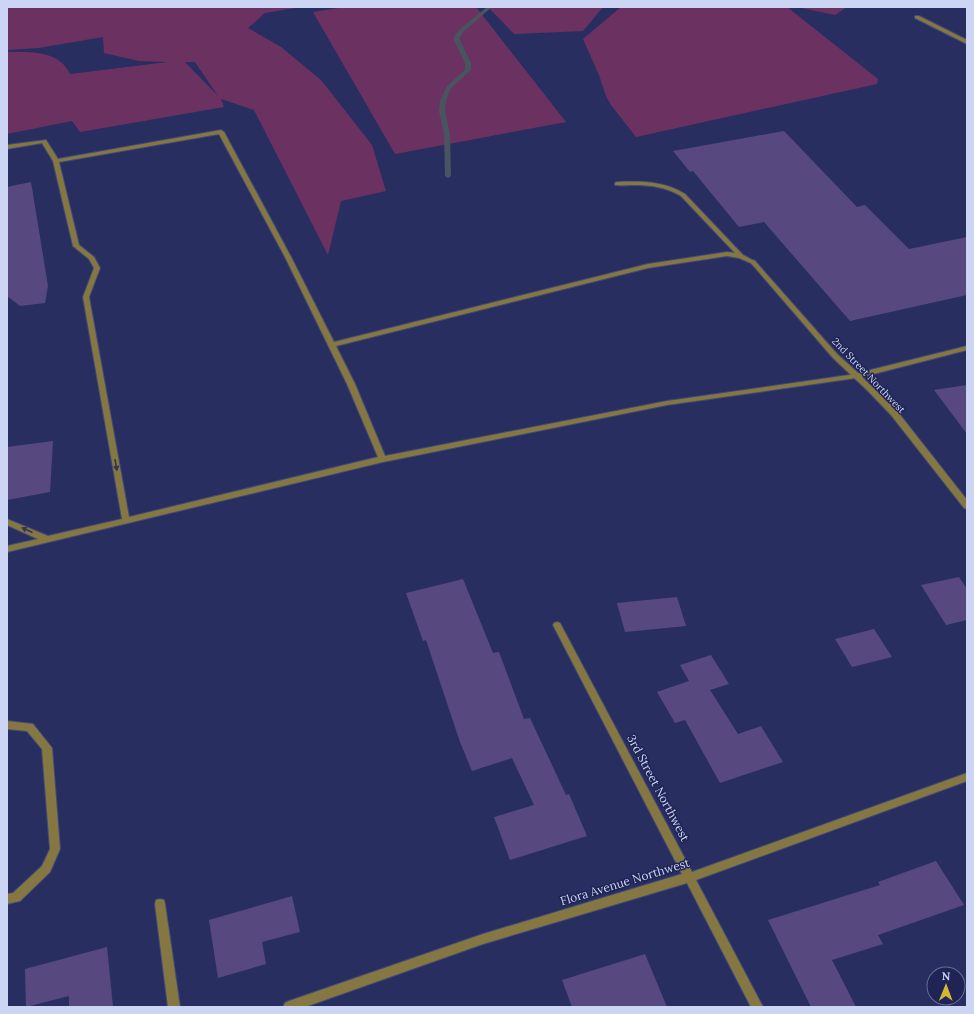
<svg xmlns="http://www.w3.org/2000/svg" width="974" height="1014" font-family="Lora,serif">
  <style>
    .green { fill: #6b3261; fill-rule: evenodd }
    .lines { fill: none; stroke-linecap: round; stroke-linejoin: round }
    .stream { fill: #485460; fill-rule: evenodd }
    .building { fill: #57497f }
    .service-casing { stroke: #424a78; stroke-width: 2 }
    .minor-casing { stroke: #424a78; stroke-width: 2 }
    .service { fill: #857741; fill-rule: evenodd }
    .minor { fill: #857741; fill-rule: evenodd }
    .oneway { fill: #333551 }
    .labels { text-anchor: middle; stroke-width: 3; stroke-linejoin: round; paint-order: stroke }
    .street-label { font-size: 10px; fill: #cdd5f4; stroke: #1f2455 }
    .near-street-label { font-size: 12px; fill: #cdd5f4; stroke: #1f2455 }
  </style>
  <rect width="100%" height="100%" fill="#282f60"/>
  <g class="green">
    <path d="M 7,7 L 301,7 L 265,13 L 248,28 L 281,47 L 321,80 L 372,145 L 386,191 L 341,201 L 328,255 L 254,110 L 221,99 L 224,107 L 80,132 L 72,121 L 7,134 L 7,52 C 30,52 59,50 70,74 L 168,62 L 139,61 L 104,53 L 103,37 L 38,48 L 7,50 ZM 185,62 L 195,62 L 218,96 Z"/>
    <path d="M 345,7 L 476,7 L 566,122 L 395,154 L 313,12 Z"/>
    <path d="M 488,7 L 603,7 L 583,31 L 514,34 Z"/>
    <path d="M 621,7 L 787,7 L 878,79 L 877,84 L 636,137 L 611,105 L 606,96 L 599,75 L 583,39 Z"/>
    <path d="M 797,7 L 847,7 L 835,15 Z"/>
  </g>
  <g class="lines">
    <path class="stream" d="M 487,7 L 492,7 L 464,31 L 459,38 L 471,63 L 471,70 L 451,88 L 446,101 L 445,111 L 450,134 L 451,176 L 448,178 L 445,176 L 444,134 L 439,111 L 440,101 L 447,86 L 465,70 L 465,63 L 453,38 L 460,29 Z"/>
  </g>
  <g class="building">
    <path d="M 784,131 L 857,207 L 865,205 L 909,249 L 967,237 L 967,295 L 850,321 L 764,222 L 739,227 L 693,171 L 690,172 L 673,151 Z"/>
    <path d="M 31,182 L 48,286 L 45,303 L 20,306 L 7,296 L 7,187 Z"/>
    <path d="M 967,385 L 967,434 L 934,390 Z"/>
    <path d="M 53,441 L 50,492 L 7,500 L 7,447 Z"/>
    <path d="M 959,577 L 967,589 L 967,620 L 946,625 L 921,585 Z"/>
    <path d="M 463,579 L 493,653 L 499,652 L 524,719 L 530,718 L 566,795 L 569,794 L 587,836 L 510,860 L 494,817 L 534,805 L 512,758 L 472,771 L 460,742 L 426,640 L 423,641 L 406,593 Z"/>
    <path d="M 677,597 L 686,626 L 625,632 L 617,603 Z"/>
    <path d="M 874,629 L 892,657 L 852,667 L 835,639 Z"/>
    <path d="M 711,655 L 729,684 L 710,690 L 738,734 L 761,726 L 783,762 L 720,783 L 685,720 L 675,723 L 657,692 L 689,681 L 680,665 Z"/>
    <path d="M 936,861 L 964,905 L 878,935 L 883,944 L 832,960 L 856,1007 L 811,1007 L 768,920 L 880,885 L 878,882 Z"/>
    <path d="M 292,896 L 300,932 L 262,942 L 266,964 L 218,978 L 209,920 Z"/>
    <path d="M 107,947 L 113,1007 L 69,1007 L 69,996 L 26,1007 L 25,969 Z"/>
    <path d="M 645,954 L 667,1007 L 572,1007 L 562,980 Z"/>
  </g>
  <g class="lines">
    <defs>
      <g id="service">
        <path d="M 221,130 L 224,132 L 291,257 L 334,342 L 648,264 L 727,252 L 735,253 L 681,196 C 666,187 651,185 634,185 C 628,185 621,186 615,185 L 615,183 L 617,182 C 641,181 664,181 685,194 L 743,255 L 756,262 L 753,264 L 739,258 L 727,256 L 648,268 L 336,346 L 355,384 L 385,456 L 667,401 L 856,374 L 860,376 L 856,378 L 667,405 L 383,462 L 7,552 L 7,546 L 38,539 L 7,525 L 7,519 L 48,536 L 122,519 L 83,297 L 94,268 L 89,259 L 73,246 L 53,161 L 42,143 L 7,149 L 7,145 L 46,140 L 58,159 ZM 219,134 L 285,257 L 347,384 L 378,457 L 129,517 L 89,297 L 100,268 L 94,257 L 79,245 L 59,162 Z"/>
        <path d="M 7,721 L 33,724 L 52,748 L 60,849 L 50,872 L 20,901 L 7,904 L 7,894 L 13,893 L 42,866 L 50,849 L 42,749 L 27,731 L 7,729 Z"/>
      </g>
      <g id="minor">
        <path d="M 915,16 L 919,16 L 967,40 L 967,44 L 915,18 Z"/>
        <path d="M 753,260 L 755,261 L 837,354 L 858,373 L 967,346 L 967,350 L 862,377 L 897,411 L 967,500 L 967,509 L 964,508 L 891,415 L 867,390 L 833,358 L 751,263 L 750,262 Z"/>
        <path d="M 557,622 L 560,623 L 692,872 L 967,773 L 967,781 L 696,880 L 763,1007 L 751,1007 L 687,883 L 483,944 L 305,1007 L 283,1007 L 285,1003 L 289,1001 L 483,934 L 682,874 L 553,625 L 554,623 Z"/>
        <path d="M 160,899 L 164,900 L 165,904 L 180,1007 L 168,1007 L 155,904 L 156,900 Z"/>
      </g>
    </defs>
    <use href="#service" class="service-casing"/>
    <use href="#minor" class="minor-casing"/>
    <use href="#service" class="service"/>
    <use href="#minor" class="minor"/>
  </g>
  <defs><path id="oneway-solid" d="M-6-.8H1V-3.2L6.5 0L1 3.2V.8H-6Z"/></defs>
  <g class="oneway">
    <use href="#oneway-solid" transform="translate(116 465) rotate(80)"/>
    <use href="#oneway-solid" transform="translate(27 530) rotate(-155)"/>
  </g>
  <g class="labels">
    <g class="street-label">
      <text transform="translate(869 375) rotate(46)" y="4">2nd Street Northwest</text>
    </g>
    <g class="near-street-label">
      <text transform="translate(658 788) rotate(62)" y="4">3rd Street Northwest</text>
      <text transform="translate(625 882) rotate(-17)" y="4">Flora Avenue Northwest</text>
    </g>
  </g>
  <rect width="974" height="1014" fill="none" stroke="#cdd5f4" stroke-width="16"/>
  <g transform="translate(946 986) rotate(1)"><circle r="19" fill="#1f2455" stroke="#656b95"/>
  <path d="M0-3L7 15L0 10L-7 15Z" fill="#d5b535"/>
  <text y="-6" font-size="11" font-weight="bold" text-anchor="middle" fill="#cdd5f4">N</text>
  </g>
</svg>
